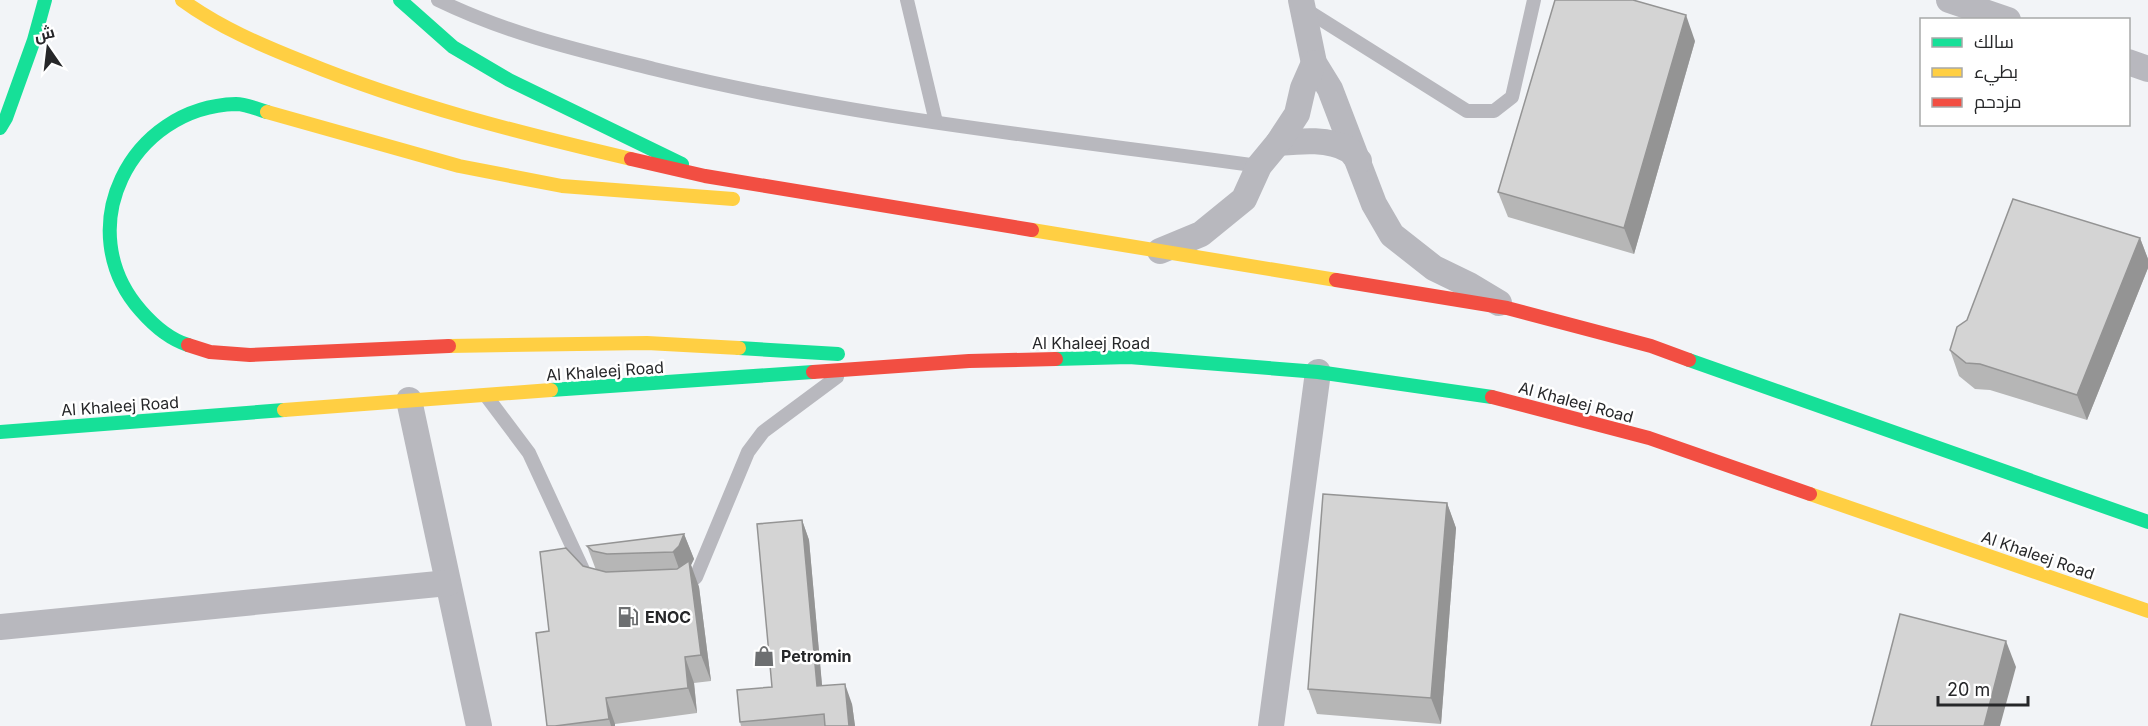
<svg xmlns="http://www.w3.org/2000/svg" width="2148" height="726" font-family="Inter,Cairo,sans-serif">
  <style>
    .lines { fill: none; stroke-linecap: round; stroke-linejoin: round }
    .lane { stroke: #b8b8be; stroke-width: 14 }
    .street { stroke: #b8b8be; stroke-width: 26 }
    .fast { stroke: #16e098; stroke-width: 14 }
    .slow { stroke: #ffcf43; stroke-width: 14 }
    .jam { stroke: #f24e42; stroke-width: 14 }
    .wall { fill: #b6b6b6 }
    .shaded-wall { fill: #949494 }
    .building { fill: #d4d4d4; stroke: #949494; stroke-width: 1.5 }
    .labels { text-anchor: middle; stroke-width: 5; stroke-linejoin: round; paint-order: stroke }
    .street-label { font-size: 16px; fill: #262729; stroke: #fff }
    .poi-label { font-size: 16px; font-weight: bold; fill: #262729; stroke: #fff; text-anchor: start }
  </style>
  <rect width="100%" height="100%" fill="#f2f4f7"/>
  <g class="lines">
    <g class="lane">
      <path d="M 438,0 C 508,34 578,50 654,69 C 852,118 1057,138 1259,166"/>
      <path d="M 907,0 L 936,122"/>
      <path d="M 1303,8 L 1467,111 L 1494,111 L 1512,97 L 1534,0"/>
      <path d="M 487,397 L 529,453 L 584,572 L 590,577"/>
      <path d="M 680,587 L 686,586 L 696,577 L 748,452 L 763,432 L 837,377"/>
    </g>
    <g class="street">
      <path d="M 1301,0 L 1314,63 L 1330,89 L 1374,204 L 1392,235 L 1434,268 L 1469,285 L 1499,303"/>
      <path d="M 1949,0 L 2008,20"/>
      <path d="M 2128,62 L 2148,69"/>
      <path d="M 1278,143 C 1300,141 1329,138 1349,150 C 1353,153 1356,158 1359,161"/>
      <path d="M 1160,251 L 1201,234 L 1244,199 L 1259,166 L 1278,143 L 1297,114 L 1303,88 L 1314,63"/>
      <path d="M 409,400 L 479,726"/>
      <path d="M 0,627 L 448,583"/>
      <path d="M 1271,726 L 1318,372"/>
    </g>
    <g class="fast">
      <path d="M 400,0 L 453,47 L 509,80 L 682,164"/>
      <path d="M 0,128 L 6,118 L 34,40 L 45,0"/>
      <path d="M 188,345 C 169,339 155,327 141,311 C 69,230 130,107 236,104 C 246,104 257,109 267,112"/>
      <path d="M 739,348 L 838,354"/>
      <path d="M 1056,359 L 1129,357 L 1318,372 L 1492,397"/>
      <path d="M 1689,360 L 2148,522"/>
      <path d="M 551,390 L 813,372"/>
      <path d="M 0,432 L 284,410"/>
    </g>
    <g class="slow">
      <path d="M 182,0 C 219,27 261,45 304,62 C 409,105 520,133 631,159"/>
      <path d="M 267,112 L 459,166 L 562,186 L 733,199"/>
      <path d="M 1032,230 L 1336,280"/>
      <path d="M 449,346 L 647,343 L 739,348"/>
      <path d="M 284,410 L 551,390"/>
      <path d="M 1810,494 L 2148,611"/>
    </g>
    <g class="jam">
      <path d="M 631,159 L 705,176 L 1032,230"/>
      <path d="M 1336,280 L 1507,308 L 1651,346 L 1689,360"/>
      <path d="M 188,345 L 210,352 L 250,355 L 449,346"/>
      <path d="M 813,372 L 969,361 L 1056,359"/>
      <path d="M 1492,397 L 1649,438 L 1810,494"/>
    </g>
  </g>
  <g class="wall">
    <path d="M 1695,41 L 1634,254 L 1508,217 L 1498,192 Z"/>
    <path d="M 2140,238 L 2148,259 L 2148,268 L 2087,420 L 1990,390 L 1975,389 L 1959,376 L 1950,350 Z"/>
    <path d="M 1447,503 L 1456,528 L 1441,724 L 1317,714 L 1308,689 Z"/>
    <path d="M 802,520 L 809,540 L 822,686 L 852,704 L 855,726 L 741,726 L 740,722 L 772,687 Z"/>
    <path d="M 684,534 L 694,559 L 691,565 L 699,587 L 711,681 L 694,683 L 697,713 L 615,724 L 615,726 L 547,726 L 549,631 L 583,566 L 596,570 L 587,546 Z"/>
  </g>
  <g class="shaded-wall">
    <path d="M 1686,15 L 1695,41 L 1634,254 L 1624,228 Z"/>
    <path d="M 2140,238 L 2148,259 L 2148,268 L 2087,420 L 2077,395 Z"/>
    <path d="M 1447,503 L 1456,528 L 1441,724 L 1431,698 Z"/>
    <path d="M 802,520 L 809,540 L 824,707 L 817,686 Z"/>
    <path d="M 684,534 L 694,559 L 691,565 L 699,587 L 711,681 L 701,655 L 682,577 L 673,552 Z"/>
    <path d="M 2006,641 L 2016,667 L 2000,726 L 1984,726 Z"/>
    <path d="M 685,657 L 694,683 L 697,713 L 688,688 Z"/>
    <path d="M 845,684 L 852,704 L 855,726 L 849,726 Z"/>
    <path d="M 606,698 L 615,724 L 615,726 L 611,726 L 609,719 Z"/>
  </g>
  <g class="building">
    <path d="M 1555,0 L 1633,0 L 1686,15 L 1624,228 L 1498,192 Z"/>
    <path d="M 2013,199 L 2140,238 L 2077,395 L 1980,364 L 1966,363 L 1950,350 L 1957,327 L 1967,320 Z"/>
    <path d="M 1323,494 L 1447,503 L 1431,698 L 1308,689 Z"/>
    <path d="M 802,520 L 817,686 L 845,684 L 849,726 L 825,726 L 824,714 L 740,722 L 737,690 L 772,687 L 757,524 Z"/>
    <path d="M 684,534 L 679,546 L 673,552 L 607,554 L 593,551 L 587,546 Z"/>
    <path d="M 566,548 L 583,566 L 606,572 L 677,569 L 689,561 L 701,655 L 685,657 L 688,688 L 606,698 L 609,719 L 555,726 L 547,726 L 536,633 L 549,631 L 540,552 Z"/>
    <path d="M 1900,614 L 2006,641 L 1984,726 L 1871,726 Z"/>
  </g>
  <defs>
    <symbol id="fuel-bare" viewBox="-9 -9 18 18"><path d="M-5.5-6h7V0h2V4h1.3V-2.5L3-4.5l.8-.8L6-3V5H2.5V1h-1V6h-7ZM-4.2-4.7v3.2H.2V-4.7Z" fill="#6d6f71" stroke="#fff" stroke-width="2.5" paint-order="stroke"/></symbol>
    <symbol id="shop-bare" viewBox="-9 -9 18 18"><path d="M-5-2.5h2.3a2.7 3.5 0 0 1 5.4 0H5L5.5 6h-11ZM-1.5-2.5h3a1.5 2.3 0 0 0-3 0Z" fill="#6d6f71" stroke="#fff" stroke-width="2.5" paint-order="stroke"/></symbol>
  </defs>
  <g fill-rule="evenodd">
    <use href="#fuel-bare" x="613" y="602" width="30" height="30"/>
    <use href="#shop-bare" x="749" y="641" width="30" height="30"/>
  </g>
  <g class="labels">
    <g class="street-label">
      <text x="1091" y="349">Al Khaleej Road</text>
      <text transform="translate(605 371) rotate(-4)" y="6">Al Khaleej Road</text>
      <text transform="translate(1576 402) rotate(15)" y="6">Al Khaleej Road</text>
      <text transform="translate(120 406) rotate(-4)" y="6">Al Khaleej Road</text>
      <text transform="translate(2038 555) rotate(19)" y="6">Al Khaleej Road</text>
    </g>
    <g class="poi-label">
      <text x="645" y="623">ENOC</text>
      <text x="781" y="662">Petromin</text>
    </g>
  </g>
  <rect x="1920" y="18" width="210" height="108" fill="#ffffff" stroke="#a8a9a9" stroke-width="1.5"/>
  <rect x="1932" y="38" width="30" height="9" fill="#16e098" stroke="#a8a9a9" stroke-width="1.5"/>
  <text x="1974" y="48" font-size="18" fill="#262729">سالك</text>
  <rect x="1932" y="68" width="30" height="9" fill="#ffcf43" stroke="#a8a9a9" stroke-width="1.5"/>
  <text x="1974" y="78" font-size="18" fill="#262729">بطيء</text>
  <rect x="1932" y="98" width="30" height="9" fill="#f24e42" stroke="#a8a9a9" stroke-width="1.5"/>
  <text x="1974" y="108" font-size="18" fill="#262729">مزدحم</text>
  <g transform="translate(48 48) rotate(346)" stroke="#ffffff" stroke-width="4.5" paint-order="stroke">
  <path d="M0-4.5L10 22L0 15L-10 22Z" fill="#262729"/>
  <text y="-9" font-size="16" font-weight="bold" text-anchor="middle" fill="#262729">ش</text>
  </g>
  <path d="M1938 696v9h90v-9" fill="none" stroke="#262729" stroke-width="3"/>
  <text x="1947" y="696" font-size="18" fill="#262729" stroke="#ffffff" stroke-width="4.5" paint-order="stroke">20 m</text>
</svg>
